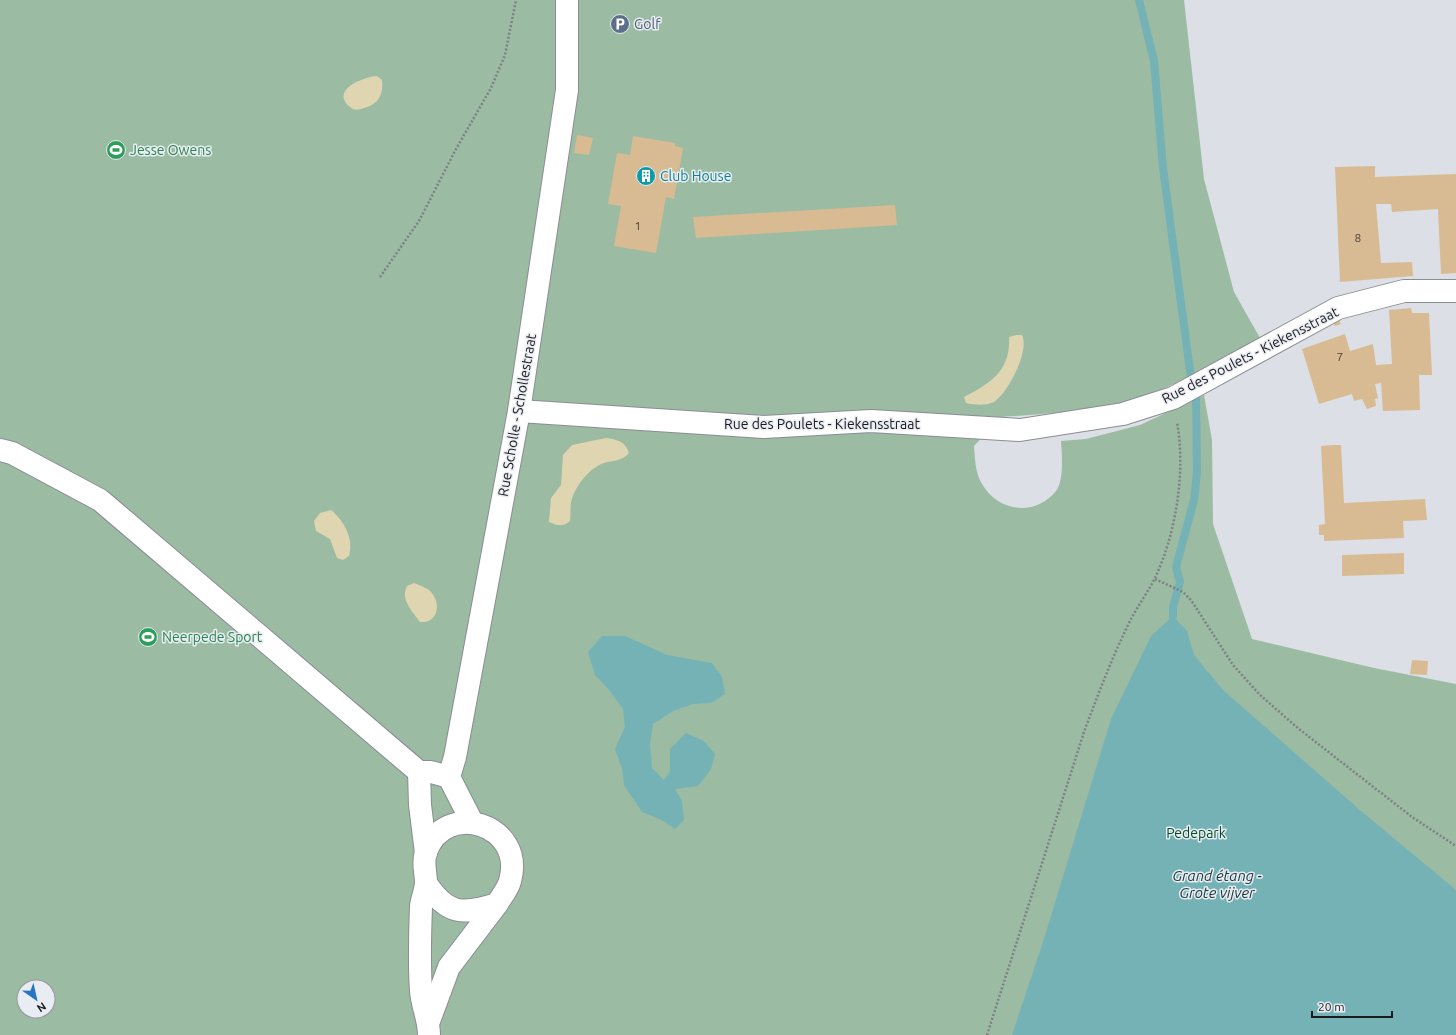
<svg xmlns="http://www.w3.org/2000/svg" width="1456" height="1035" font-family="Ubuntu,sans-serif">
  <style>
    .green { fill: #9bbba3; fill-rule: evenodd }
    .sand { fill: #dfd5b1 }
    .water { fill: #75b2b5 }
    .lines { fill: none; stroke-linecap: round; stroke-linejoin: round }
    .stream { stroke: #75b2b5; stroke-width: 8 }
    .building { fill: #d9bb93 }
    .minor-casing { stroke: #8a8d92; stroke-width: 24 }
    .path { stroke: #7e8084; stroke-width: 2.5; stroke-dasharray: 2 2; stroke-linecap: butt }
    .minor { stroke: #fff; stroke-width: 22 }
    .labels { text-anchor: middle; stroke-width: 3; stroke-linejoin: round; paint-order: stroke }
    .number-label { font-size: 12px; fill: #4a433a }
    .service-label { font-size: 14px; fill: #4e5e75; stroke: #e9ecf2; text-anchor: start }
    .leisure-label { font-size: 14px; fill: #27864d; stroke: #e9ecf2; text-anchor: start }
    .culture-label { font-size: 14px; fill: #0d838f; stroke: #e9ecf2; text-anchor: start }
    .street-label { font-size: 14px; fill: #1a1b1d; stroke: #e9ecf2 }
    .park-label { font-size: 14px; fill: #034d26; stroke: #e9ecf2 }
    .water-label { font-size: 15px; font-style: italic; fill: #183739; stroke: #e9ecf2 }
  </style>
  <rect width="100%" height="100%" fill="#dcdfe5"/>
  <path class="green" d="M 0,0 L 1184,0 L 1204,179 L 1234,292 L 1260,338 C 1215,363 1170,391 1119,403 C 1081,412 1040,414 1001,417 L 974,446 C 975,458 975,473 982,484 C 998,512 1035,517 1056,491 C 1064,481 1062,454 1061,441 L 1086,439 L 1140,425 L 1204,395 L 1212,440 L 1213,524 L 1252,639 L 1374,668 L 1456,684 L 1456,1035 L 0,1035 ZM 24,987 L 48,987 L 48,1011 L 24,1011 Z"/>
  <g class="sand">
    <path d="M 377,76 L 382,80 C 384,94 378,105 364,108 C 359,110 354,111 350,107 C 330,90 363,77 377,76 Z"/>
    <path d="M 1016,335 L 1022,335 C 1030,351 1008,393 994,402 C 986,406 975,405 966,403 L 964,397 C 991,383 1011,370 1009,337 Z"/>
    <path d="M 606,438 C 618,440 625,441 629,453 C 621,462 613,460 604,463 C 589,468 574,487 571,503 C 570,509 571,515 570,521 C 563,527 558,526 549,522 L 551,498 L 561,485 L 563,455 L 572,445 Z"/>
    <path d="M 331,510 C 345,522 354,539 349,556 L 343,560 L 337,558 L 330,539 L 316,531 L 314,521 L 320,513 Z"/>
    <path d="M 414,583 C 419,585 425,587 429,590 C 442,601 439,624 420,622 C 412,611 400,599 407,586 Z"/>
  </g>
  <g class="water">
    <path d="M 1173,616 L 1187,631 L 1194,655 L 1223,690 L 1361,811 L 1456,890 L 1456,1035 L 1012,1035 L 1043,942 L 1111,719 L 1151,636 Z"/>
    <path d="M 602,636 L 625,636 L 667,655 L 712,663 L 722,677 L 725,694 L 711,703 L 693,704 L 673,711 L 653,724 L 650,744 L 652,768 L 664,780 L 670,772 L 670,749 L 686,733 L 704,741 L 715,754 L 711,769 L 698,786 L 675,789 L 682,801 L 684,820 L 675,829 L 662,820 L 642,812 L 624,785 L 622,768 L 615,749 L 625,727 L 623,709 L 609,690 L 595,675 L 588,652 Z"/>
  </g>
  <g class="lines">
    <g class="stream">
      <path d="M 1139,0 L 1154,61 L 1163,168 L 1191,378"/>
      <path d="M 1173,616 L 1173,607 L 1180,582 L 1176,567 L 1194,500 L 1197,473 L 1196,398"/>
    </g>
  </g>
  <g class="building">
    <path d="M 577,135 L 593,138 L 589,155 L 574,153 Z"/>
    <path d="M 633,136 L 675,143 L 675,146 L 683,148 L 674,199 L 666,197 L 656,253 L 614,246 L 621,206 L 608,204 L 617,153 L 630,155 Z"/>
    <path d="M 1375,166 L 1375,177 L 1456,174 L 1456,273 L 1441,274 L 1438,209 L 1392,212 L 1391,204 L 1376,204 L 1381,263 L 1412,262 L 1413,276 L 1340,282 L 1335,167 Z"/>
    <path d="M 895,205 L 897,225 L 696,238 L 693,217 Z"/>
    <path d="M 1411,308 L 1412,313 L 1429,313 L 1432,375 L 1419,375 L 1420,410 L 1383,411 L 1381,383 L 1375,384 L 1378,398 L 1375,399 L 1376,406 L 1367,409 L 1362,399 L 1354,401 L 1352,394 L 1319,404 L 1302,349 L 1345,334 L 1350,351 L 1373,344 L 1376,365 L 1392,364 L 1389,310 Z"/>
    <path d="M 1339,320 L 1341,324 L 1335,326 L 1333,322 Z"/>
    <path d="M 1333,445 L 1341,445 L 1344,503 L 1425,499 L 1427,520 L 1403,521 L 1404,538 L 1324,541 L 1324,535 L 1319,535 L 1319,525 L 1325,524 L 1321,446 Z"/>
    <path d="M 1404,553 L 1404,574 L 1342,576 L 1342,555 Z"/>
    <path d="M 1412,660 L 1428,661 L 1427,675 L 1410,674 Z"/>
  </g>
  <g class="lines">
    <defs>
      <g id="minor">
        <path d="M 519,411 L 764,427 L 871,421 L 1020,430 L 1123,414 L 1173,398 L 1338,308 L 1404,291 L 1456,291"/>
        <path d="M 0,450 L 12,453 L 100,500 L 419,772 L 431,772 L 449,777"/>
        <path d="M 419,772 L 420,805 L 426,853"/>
        <path d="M 472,822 L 449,777 L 455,757 L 519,411 L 567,90 L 567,0"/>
        <path d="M 426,883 C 447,915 463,915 497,904 C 501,897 508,889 510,881 C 526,824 445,799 426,852 C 422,863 426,872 426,882 C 426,890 422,898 421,906 C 420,933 419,963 421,991 C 422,1006 429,1019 429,1035"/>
        <path d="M 429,1021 L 449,967 L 497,904"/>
      </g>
    </defs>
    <use href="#minor" class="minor-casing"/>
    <g class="path">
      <path d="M 380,277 L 419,221 L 456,149 L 491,88 L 505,55 L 516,0"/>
      <path d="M 1155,579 L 1183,592 L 1191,600 L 1233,665 L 1260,695 L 1299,729 L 1412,817 L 1456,846"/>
      <path d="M 987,1035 L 1085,729 C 1099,692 1113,655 1131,619 C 1138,606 1147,593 1154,580 C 1176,535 1186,471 1177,422"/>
    </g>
    <use href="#minor" class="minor"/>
  </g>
  <defs>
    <symbol id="parking-disc" viewBox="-11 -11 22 22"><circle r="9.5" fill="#5c6f8a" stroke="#e9ecf2"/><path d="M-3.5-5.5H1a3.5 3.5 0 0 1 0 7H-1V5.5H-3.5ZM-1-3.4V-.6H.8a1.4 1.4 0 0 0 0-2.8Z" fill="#fff"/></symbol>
    <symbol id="stadium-disc" viewBox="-11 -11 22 22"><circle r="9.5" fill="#2e9e5b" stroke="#e9ecf2"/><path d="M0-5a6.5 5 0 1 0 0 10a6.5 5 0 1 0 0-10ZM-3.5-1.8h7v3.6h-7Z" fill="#fff"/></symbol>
    <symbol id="building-disc" viewBox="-11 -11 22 22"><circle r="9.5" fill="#0f9aa8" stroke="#e9ecf2"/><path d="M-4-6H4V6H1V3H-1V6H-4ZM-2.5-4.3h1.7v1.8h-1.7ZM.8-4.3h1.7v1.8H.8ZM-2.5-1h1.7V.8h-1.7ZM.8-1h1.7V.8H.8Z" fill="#fff"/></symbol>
  </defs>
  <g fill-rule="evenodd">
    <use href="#parking-disc" x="609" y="13" width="22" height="22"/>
    <use href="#stadium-disc" x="105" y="139" width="22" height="22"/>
    <use href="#building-disc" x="635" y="165" width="22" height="22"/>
    <use href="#stadium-disc" x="137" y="626" width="22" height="22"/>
  </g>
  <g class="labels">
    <g class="number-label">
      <text x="638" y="230">1</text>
      <text x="1358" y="242">8</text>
      <text x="1340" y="361">7</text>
    </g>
    <g class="service-label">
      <text x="634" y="29">Golf</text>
    </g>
    <g class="leisure-label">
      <text x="130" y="155">Jesse Owens</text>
      <text x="162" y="642">Neerpede Sport</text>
    </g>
    <g class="culture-label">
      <text x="660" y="181">Club House</text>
    </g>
    <g class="street-label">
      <text transform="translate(1250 355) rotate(-27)" y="5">Rue des Poulets - Kiekensstraat</text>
      <text transform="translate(517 415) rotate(-80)" y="5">Rue Scholle - Schollestraat</text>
      <text x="822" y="429">Rue des Poulets - Kiekensstraat</text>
    </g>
    <g class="park-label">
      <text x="1196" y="838">Pedepark</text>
    </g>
    <g class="water-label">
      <text x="1217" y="881">Grand étang -<tspan x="1217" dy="17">Grote vijver</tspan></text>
    </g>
  </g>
  <g transform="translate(36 999) rotate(146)"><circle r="19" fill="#e9ecf2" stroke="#96989d"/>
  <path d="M0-3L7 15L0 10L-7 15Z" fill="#2675c4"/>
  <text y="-6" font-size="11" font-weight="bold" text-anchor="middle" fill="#1a1b1d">N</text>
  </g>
  <path d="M1312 1011v6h80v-6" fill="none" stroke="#1a1b1d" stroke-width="2"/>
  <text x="1318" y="1011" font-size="12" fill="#1a1b1d" stroke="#e9ecf2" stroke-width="3" paint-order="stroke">20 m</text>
</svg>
